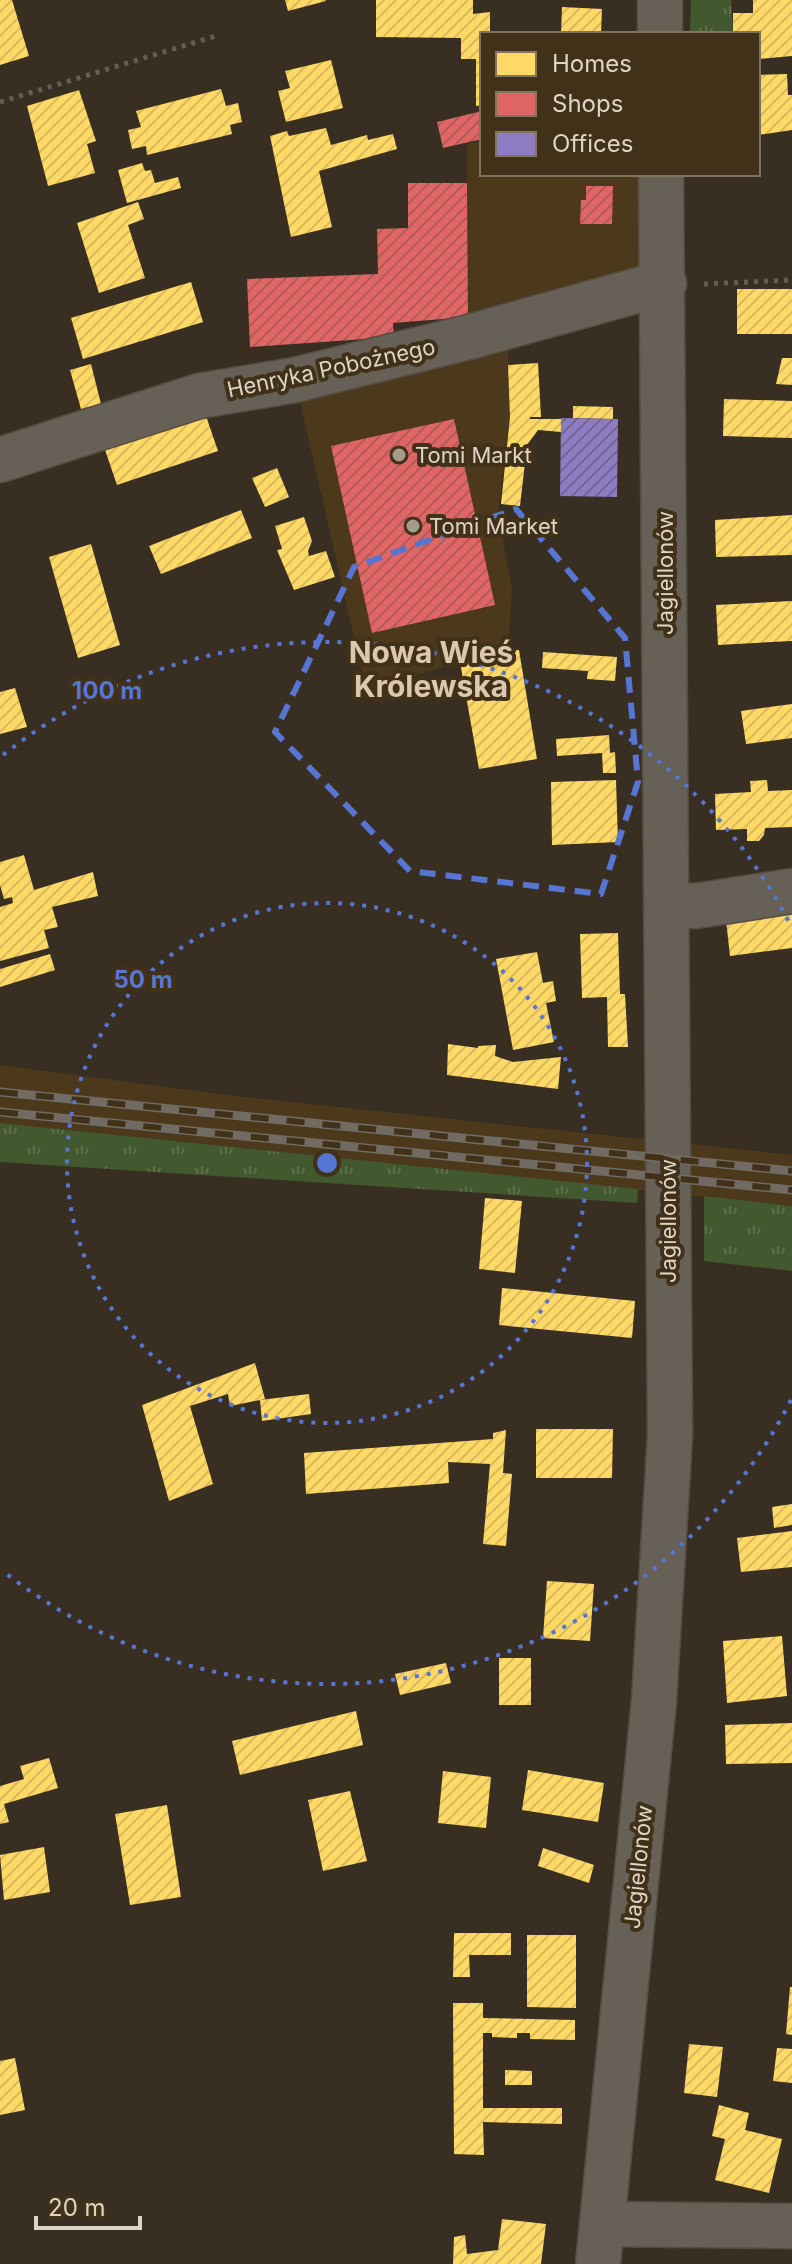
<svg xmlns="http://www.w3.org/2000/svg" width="792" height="2264" font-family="Inter,sans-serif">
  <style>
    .built { fill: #4c391c }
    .grass { fill: url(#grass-tufts) }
    .homes { fill: url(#homes-hatch) }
    .shops { fill: url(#shops-hatch) }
    .offices { fill: url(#offices-hatch) }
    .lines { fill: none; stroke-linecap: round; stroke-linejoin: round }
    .minor-casing { stroke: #554c41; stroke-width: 47 }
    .path { stroke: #645e55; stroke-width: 5; stroke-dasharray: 4 6; stroke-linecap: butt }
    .minor { stroke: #666056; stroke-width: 44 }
    .rail-casing { stroke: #716b63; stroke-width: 9 }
    .rail { stroke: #413119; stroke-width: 6; stroke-dasharray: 18; stroke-linecap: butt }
    .marked { fill: none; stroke: #5776d3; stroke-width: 6; stroke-dasharray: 16 10; stroke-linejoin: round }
    .ring { fill: none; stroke: #5776d3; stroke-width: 4; stroke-dasharray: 4 8 }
    .poi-dot { fill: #a59b8d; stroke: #413119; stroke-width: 3 }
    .labels { text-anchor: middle; stroke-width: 8; stroke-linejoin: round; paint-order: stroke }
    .street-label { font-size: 22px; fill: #dfd5c7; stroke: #413119 }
    .poi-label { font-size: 22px; fill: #dfd5c7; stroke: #413119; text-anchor: start }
    .district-label { font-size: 30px; font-weight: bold; fill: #dcc8ac; stroke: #413119 }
    .centre { fill: #5776d3; stroke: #413119; stroke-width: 4 }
    .ring-label { font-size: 24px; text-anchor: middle; font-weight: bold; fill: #5776d3; stroke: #413119; stroke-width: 8; stroke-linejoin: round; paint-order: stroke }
  </style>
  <defs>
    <pattern id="grass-tufts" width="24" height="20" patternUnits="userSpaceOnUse" patternTransform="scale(2)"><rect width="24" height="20" fill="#42592f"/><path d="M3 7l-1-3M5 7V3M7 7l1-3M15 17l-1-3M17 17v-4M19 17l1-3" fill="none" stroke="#5d704c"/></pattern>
    <pattern id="homes-hatch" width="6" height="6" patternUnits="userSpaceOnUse" patternTransform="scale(2)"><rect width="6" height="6" fill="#ffd966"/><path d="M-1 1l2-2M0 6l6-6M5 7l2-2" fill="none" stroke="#d9ba5e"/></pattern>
    <pattern id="shops-hatch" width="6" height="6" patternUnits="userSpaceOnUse" patternTransform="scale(2)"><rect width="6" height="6" fill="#e06666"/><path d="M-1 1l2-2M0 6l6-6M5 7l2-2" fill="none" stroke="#b15b59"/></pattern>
    <pattern id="offices-hatch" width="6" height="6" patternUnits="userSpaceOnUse" patternTransform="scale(2)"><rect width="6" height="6" fill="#8e7cc3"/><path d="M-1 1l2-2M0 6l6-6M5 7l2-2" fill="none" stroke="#746794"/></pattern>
  </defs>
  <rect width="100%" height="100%" fill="#382f22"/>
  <g class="built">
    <path d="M 482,142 L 482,174 L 662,174 L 664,283 L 508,347 L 510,417 L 498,513 L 512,589 L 509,635 L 489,654 L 366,690 L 295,380 L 468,317 L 467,143 Z"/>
    <path d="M 0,1065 L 234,1096 L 792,1155 L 792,1206 L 0,1123 Z"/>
  </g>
  <g class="grass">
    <path d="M 691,0 L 731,0 L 733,34 L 690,34 Z"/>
    <path d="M 0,1123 L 638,1189 L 637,1203 L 0,1162 Z"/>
    <path d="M 704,1196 L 792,1206 L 792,1271 L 704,1261 Z"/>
  </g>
  <g class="homes">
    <path d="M 0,0 L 12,0 L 29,56 L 0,65 Z"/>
    <path d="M 285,0 L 325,0 L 326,1 L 288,11 Z"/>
    <path d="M 376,0 L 473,0 L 473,14 L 490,12 L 490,34 L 482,34 L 482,105 L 476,106 L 476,59 L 461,59 L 461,38 L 376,37 Z"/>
    <path d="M 753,0 L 792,0 L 792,56 L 758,59 L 758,34 L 733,34 L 733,13 L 753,13 Z"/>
    <path d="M 562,7 L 602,9 L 601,34 L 561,34 Z"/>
    <path d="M 331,60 L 343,108 L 286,122 L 278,91 L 290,88 L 285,71 Z"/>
    <path d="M 787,74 L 788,95 L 792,95 L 792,130 L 758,135 L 758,75 Z"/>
    <path d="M 221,89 L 226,106 L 238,103 L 242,122 L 230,125 L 232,134 L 147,155 L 146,146 L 132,149 L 128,130 L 141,127 L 136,111 Z"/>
    <path d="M 79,90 L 96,141 L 87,144 L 95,173 L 48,186 L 27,106 Z"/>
    <path d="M 326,128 L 331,145 L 367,135 L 368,140 L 393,134 L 397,149 L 319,171 L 332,227 L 291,237 L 270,136 L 287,131 L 289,136 Z"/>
    <path d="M 142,163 L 145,171 L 151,170 L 155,183 L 178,177 L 181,188 L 127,203 L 118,170 Z"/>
    <path d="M 138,202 L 144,219 L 128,225 L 145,278 L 99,293 L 77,223 Z"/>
    <path d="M 191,282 L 203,322 L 83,359 L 71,318 Z"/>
    <rect x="737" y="289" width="55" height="45"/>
    <path d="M 782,358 L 792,358 L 792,385 L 776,384 Z"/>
    <path d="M 538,363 L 541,417 L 530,417 L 530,419 L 561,419 L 561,432 L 538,430 L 527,445 L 520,506 L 501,504 L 510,417 L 508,365 Z"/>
    <path d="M 91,364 L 101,404 L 81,409 L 70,370 Z"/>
    <path d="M 724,399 L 792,401 L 792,438 L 723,436 Z"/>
    <path d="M 573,406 L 613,407 L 613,419 L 573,418 Z"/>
    <path d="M 205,413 L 218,451 L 117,485 L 104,447 Z"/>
    <path d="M 277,468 L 289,497 L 265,507 L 252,478 Z"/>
    <path d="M 241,510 L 252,538 L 161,574 L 149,546 Z"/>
    <path d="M 792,515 L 792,555 L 716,557 L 715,520 Z"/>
    <path d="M 304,517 L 312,541 L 308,551 L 309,556 L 326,551 L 335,577 L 294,590 L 277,550 L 282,549 L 275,526 Z"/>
    <path d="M 91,544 L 120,645 L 78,658 L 49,557 Z"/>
    <path d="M 792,601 L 792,641 L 718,645 L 716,605 Z"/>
    <path d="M 519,650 L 537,759 L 479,769 L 460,662 L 489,654 Z"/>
    <path d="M 543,652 L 617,657 L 615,681 L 587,679 L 588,671 L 542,668 Z"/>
    <path d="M 15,688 L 27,727 L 0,734 L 0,692 Z"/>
    <path d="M 792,704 L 792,738 L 746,744 L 741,711 Z"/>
    <path d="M 609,735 L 610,753 L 615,752 L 616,773 L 603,773 L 602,753 L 557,756 L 556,739 Z"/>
    <path d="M 616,780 L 618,842 L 552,845 L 551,782 Z"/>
    <path d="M 767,780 L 768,791 L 792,790 L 792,827 L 765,828 L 764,835 L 759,841 L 747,841 L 747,829 L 716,830 L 715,794 L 751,792 L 750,781 Z"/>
    <path d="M 24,855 L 34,890 L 93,872 L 98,896 L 52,907 L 58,927 L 44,930 L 49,948 L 0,961 L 0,907 L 13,903 L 12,897 L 4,899 L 0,885 L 0,862 Z"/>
    <path d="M 792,902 L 792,948 L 730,956 L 725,911 Z"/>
    <path d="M 618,933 L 620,994 L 625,994 L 628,1047 L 608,1047 L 607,997 L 582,998 L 580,934 Z"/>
    <path d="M 537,952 L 543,983 L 553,981 L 556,1001 L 546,1003 L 554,1042 L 513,1050 L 496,959 Z"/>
    <path d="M 50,954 L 55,970 L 0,987 L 0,969 Z"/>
    <path d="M 448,1044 L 478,1048 L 478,1046 L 496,1045 L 495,1056 L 513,1062 L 561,1057 L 558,1089 L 447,1075 Z"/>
    <path d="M 485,1198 L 522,1201 L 515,1273 L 479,1269 Z"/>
    <path d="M 502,1288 L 635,1301 L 632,1338 L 499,1325 Z"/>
    <path d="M 255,1363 L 265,1399 L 230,1406 L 228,1394 L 190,1406 L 213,1484 L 169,1501 L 142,1405 Z"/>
    <path d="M 309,1394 L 311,1414 L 262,1421 L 260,1400 Z"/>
    <path d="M 536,1429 L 613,1429 L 612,1478 L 536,1478 Z"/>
    <path d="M 506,1430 L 503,1473 L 512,1474 L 506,1546 L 483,1544 L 490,1464 L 448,1462 L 449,1483 L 306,1494 L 304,1453 L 493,1439 L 493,1433 Z"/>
    <path d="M 792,1504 L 792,1525 L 774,1528 L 772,1507 Z"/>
    <path d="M 792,1531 L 792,1567 L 741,1572 L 737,1538 Z"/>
    <path d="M 547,1581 L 594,1584 L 590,1641 L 543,1638 Z"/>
    <path d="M 782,1636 L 787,1696 L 727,1703 L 723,1641 Z"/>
    <rect x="499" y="1658" width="32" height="47"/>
    <path d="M 446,1663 L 451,1683 L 400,1695 L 395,1674 Z"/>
    <path d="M 356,1711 L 363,1745 L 240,1775 L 232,1741 Z"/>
    <path d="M 792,1723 L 792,1763 L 726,1764 L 725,1725 Z"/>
    <path d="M 49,1758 L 58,1788 L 4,1804 L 9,1822 L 0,1824 L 0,1786 L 24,1779 L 20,1766 Z"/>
    <path d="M 528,1770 L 604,1783 L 598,1822 L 522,1810 Z"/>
    <path d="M 443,1771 L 491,1777 L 486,1828 L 438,1823 Z"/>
    <path d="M 350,1791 L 367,1861 L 323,1871 L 308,1800 Z"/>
    <path d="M 167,1805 L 181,1897 L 130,1905 L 115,1814 Z"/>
    <path d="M 44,1847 L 50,1892 L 4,1900 L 0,1855 Z"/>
    <path d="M 543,1848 L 594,1865 L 589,1883 L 538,1866 Z"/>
    <path d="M 454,1933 L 511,1933 L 511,1955 L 469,1955 L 470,1977 L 453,1977 Z"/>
    <path d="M 527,1935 L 576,1935 L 576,2008 L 527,2007 Z"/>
    <path d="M 790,1987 L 792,1987 L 792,2035 L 786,2034 Z"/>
    <path d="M 453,2003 L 483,2003 L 483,2018 L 575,2020 L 575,2040 L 530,2039 L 530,2033 L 517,2033 L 517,2038 L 492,2037 L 492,2033 L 483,2033 L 483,2108 L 562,2108 L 562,2124 L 483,2122 L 484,2155 L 454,2154 Z"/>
    <path d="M 689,2044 L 723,2047 L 717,2097 L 684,2093 Z"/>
    <path d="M 777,2048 L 792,2049 L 792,2083 L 773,2081 Z"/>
    <path d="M 15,2058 L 25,2110 L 0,2115 L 0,2061 Z"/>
    <path d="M 505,2070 L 532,2071 L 532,2085 L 505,2085 Z"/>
    <path d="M 719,2105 L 749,2113 L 745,2130 L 782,2139 L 769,2193 L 715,2180 L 725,2139 L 712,2136 Z"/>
    <path d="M 502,2219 L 546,2224 L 541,2264 L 453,2264 L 454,2237 L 465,2235 L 467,2254 L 498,2250 Z"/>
  </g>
  <g class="shops">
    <path d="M 482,111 L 482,139 L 443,148 L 437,122 Z"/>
    <path d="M 408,183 L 467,183 L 468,317 L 393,323 L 394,337 L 250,347 L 247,279 L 378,274 L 377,229 L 408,228 Z"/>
    <path d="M 586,186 L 613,186 L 612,224 L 580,224 L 581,200 L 586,200 Z"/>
    <path d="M 454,419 L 495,605 L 372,633 L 331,446 Z"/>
  </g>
  <path class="offices" d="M 561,418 L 618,419 L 617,497 L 560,496 Z"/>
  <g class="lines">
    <defs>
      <g id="minor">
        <path d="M 660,0 L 660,34"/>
        <path d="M 0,460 L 199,396 L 295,380 L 469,337 L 664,283"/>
        <path d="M 667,904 L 696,906 L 792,891"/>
        <path d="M 603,2224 L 792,2226"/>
        <path d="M 598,2264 L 654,1701 L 670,1435 L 661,174"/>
      </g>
    </defs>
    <use href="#minor" class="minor-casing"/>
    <g class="path">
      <path d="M 0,102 L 219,35"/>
      <path d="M 704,284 L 792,280"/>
    </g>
    <use href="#minor" class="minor"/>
    <defs>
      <g id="rail">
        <path d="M 0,1092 L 792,1171"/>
        <path d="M 0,1112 L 792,1190"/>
      </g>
    </defs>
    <use href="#rail" class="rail-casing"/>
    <use href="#rail" class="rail"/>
  </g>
  <path class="marked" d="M 516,509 L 625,638 L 638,782 L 601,894 L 410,871 L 275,732 L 354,567 Z"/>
  <g class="ring">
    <circle cx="327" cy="1163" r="260"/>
    <path d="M791 1400A521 521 0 0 1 3 1571M3 755A521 521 0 0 1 791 926"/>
  </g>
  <g class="poi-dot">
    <circle cx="399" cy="455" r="8"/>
    <circle cx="413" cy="526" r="8"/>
  </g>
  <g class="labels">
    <g class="street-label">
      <text transform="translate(331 368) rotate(-12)" y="8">Henryka Pobożnego</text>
      <text transform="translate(665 573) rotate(-90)" y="8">Jagiellonów</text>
      <text transform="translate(668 1221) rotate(-90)" y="8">Jagiellonów</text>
      <text transform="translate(638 1867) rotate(-84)" y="8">Jagiellonów</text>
    </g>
    <g class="poi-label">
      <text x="415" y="463">Tomi Markt</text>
      <text x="429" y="534">Tomi Market</text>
    </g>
    <g class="district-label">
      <text x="431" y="663">Nowa Wieś<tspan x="431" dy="34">Królewska</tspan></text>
    </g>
  </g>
  <circle cx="327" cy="1163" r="12" class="centre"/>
  <g class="ring-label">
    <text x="107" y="699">100 m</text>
    <text x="143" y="988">50 m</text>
  </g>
  <rect x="480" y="32" width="280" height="144" fill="#413119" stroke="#80735f" stroke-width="2"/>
  <rect x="496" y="52" width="40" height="24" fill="#ffd966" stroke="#80735f" stroke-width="2"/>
  <text x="552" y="72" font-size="24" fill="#dfd5c7">Homes</text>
  <rect x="496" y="92" width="40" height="24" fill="#e06666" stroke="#80735f" stroke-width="2"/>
  <text x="552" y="112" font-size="24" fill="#dfd5c7">Shops</text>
  <rect x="496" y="132" width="40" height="24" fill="#8e7cc3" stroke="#80735f" stroke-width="2"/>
  <text x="552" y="152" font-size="24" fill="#dfd5c7">Offices</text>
  <path d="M36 2216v12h104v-12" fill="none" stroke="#dfd5c7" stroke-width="4"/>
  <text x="48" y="2216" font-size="24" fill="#dfd5c7" stroke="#413119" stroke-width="6" paint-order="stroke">20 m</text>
</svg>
